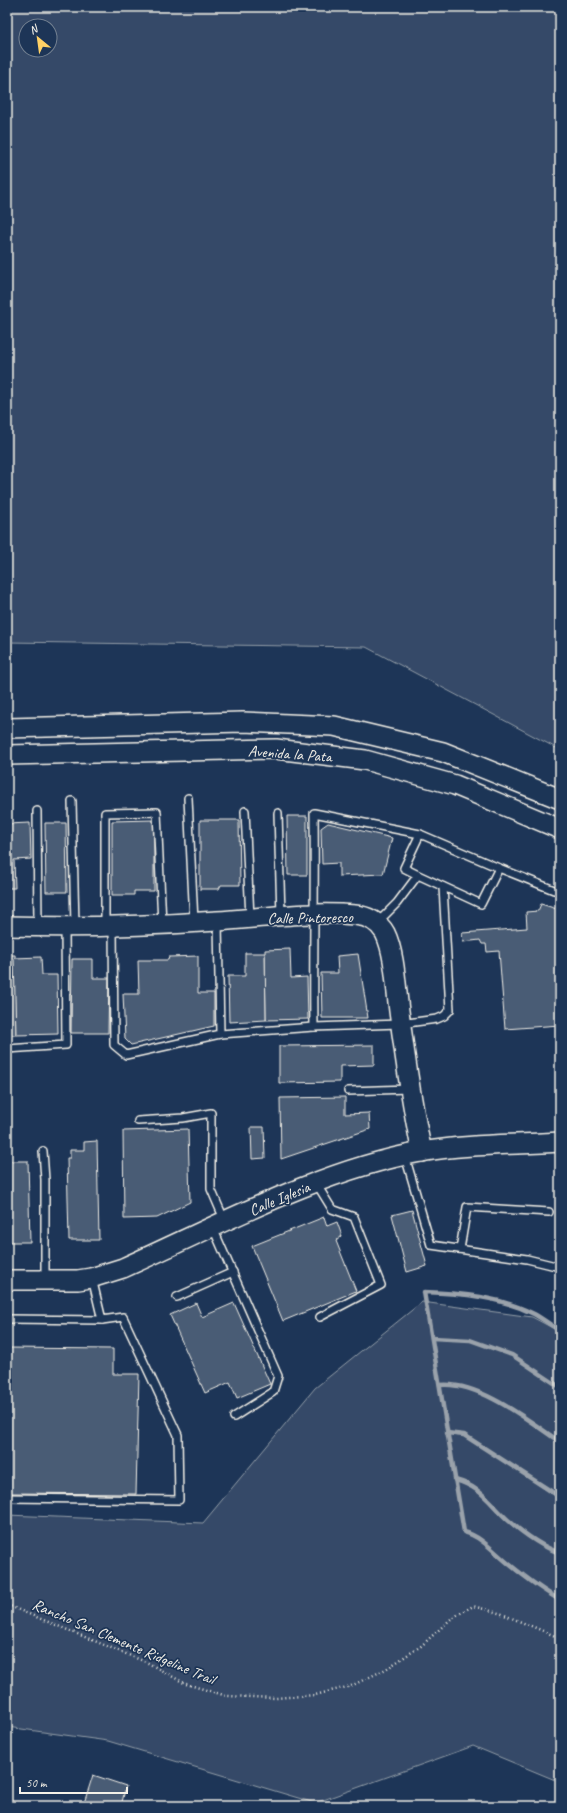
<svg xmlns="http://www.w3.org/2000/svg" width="567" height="1813" font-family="Caveat,sans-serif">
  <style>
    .green { fill: #354a67; stroke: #949ea8; fill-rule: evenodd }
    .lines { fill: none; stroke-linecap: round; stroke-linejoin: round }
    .stream { stroke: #9aa2ab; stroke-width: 4.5 }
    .building { fill: #485b74; stroke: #f4f1e8 }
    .lane-casing { stroke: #f4f1e8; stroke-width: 10 }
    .secondary-casing { stroke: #f4f1e8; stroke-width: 22 }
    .path { stroke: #f4f1e8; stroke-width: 2.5; stroke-dasharray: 1 3; stroke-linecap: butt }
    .lane { stroke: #1d3557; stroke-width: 7 }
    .secondary { stroke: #1d3557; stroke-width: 19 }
    .labels { text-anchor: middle; stroke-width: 3.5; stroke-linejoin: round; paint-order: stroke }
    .street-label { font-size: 16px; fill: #f4f1e8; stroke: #1d3557 }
  </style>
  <rect width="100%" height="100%" fill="#1d3557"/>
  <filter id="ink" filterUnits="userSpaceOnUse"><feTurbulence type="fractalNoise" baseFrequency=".025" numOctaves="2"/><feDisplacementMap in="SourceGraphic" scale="8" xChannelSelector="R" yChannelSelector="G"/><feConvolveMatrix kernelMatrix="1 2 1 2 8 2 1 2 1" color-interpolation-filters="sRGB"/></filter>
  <g filter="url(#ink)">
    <g class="green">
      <path d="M 7,7 L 560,7 L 560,750 L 366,647 L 7,642 ZM 26,26 L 50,26 L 50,50 L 26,50 Z"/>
      <path d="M 422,1302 L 532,1317 L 560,1332 L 560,1782 L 473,1746 L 315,1803 L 108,1741 L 7,1727 L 7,1515 L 203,1523 L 315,1388 Z"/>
    </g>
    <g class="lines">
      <g class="stream">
        <path d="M 560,1331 C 552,1326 543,1319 534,1314 C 500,1297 462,1293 424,1292 L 464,1532 C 481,1536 495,1553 509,1564 C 525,1577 542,1590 560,1600"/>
        <path d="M 432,1338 L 470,1340 L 512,1355 L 560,1387"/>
        <path d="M 440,1385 C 479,1381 529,1421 560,1442"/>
        <path d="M 447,1433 L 464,1435 L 560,1497"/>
        <path d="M 455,1480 C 482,1487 489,1503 508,1520 C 524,1534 540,1546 560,1553"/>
      </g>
    </g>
    <g class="building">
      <path d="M 287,816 L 307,816 L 307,875 L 288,875 Z"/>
      <path d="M 154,820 L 154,891 L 134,891 L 134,895 L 112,895 L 112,821 Z"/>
      <path d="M 200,820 L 239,820 L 240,885 L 221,885 L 219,889 L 200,889 Z"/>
      <path d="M 30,823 L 31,859 L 14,860 L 15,888 L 7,888 L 7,824 Z"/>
      <path d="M 45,823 L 66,823 L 67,892 L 46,892 Z"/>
      <path d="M 328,823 L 392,838 L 383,874 L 339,876 L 339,863 L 322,864 L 321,828 Z"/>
      <path d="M 541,904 L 560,910 L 560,1025 L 505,1029 L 499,951 L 487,952 L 486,944 L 482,944 L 480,940 L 463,942 L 462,933 L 527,928 L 526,912 L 538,911 Z"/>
      <path d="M 290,949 L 291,978 L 307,977 L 308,1019 L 266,1020 L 265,950 Z"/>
      <path d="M 245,953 L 265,953 L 266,1020 L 229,1022 L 228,976 L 245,976 Z"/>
      <path d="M 358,954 L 368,1018 L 322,1018 L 321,973 L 338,973 L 337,956 Z"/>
      <path d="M 7,955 L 15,955 L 16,1035 L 7,1035 Z"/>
      <path d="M 198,956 L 198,993 L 214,993 L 214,1026 L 131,1045 L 125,1039 L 123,994 L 139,994 L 138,960 L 168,960 L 169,957 Z"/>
      <path d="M 41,957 L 42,975 L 57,975 L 58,1034 L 16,1035 L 14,958 Z"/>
      <path d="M 72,959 L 93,959 L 93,978 L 109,978 L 108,1033 L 71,1033 Z"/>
      <path d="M 374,1045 L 374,1065 L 340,1066 L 340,1082 L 279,1083 L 279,1046 Z"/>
      <path d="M 345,1097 L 345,1114 L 369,1113 L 370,1129 L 281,1159 L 280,1098 Z"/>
      <path d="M 251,1127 L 264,1127 L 265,1158 L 252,1159 Z"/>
      <path d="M 188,1129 L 190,1202 L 157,1218 L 124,1219 L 123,1131 Z"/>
      <path d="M 97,1141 L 99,1240 L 69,1240 L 67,1158 L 70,1158 L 70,1150 L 84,1150 L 84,1142 Z"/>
      <path d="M 7,1142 L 10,1142 L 10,1161 L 28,1161 L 30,1242 L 7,1242 Z"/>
      <path d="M 412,1210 L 427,1266 L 407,1272 L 392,1215 Z"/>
      <path d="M 324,1217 L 327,1226 L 337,1222 L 342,1236 L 336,1241 L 356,1291 L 283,1321 L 252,1246 Z"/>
      <path d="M 196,1303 L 202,1317 L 234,1303 L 270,1384 L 237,1398 L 230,1382 L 205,1393 L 170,1315 Z"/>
      <path d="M 7,1348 L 113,1349 L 113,1374 L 139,1374 L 136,1494 L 7,1493 Z"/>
      <path d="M 93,1775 L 126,1786 L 121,1806 L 92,1806 L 84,1803 Z"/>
    </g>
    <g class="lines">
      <defs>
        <g id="lane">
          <path d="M 188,798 L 194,922"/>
          <path d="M 72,801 L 75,926"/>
          <path d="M 37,811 L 38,927"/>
          <path d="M 245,811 L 250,918"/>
          <path d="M 278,813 L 281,915"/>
          <path d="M 499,868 L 554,890"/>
          <path d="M 377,923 L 397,903 L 418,875 L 404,868 L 420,834 L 499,868 L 481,904 L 418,875"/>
          <path d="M 105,925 L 105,813 L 157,812 L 162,924"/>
          <path d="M 113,927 L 114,1045 L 126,1055 L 220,1034 L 218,922"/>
          <path d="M 314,1027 C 313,956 315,885 314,813 L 420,834"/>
          <path d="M 220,1034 L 314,1027 L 400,1024 L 437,1019 L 444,1016 L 450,1010 L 443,887"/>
          <path d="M 7,1049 L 66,1045 L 65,928"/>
          <path d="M 348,1091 L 409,1089"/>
          <path d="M 138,1121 L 183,1118 L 211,1113 L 211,1189 L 224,1219"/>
          <path d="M 43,1151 L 45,1180 L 45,1280"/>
          <path d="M 405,1156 L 431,1245 L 527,1259 L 560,1267"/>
          <path d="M 316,1183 L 332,1209 L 354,1217 L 381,1285 L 320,1317"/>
          <path d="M 213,1228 L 278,1376 L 273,1392 L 234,1417"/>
          <path d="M 460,1249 L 467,1207 L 549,1212"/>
          <path d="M 177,1297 L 233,1272"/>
          <path d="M 7,1319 L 102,1320"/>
          <path d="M 7,1498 L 179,1500 L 178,1435 L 123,1317 L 102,1320 L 92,1278"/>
        </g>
        <g id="secondary">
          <path d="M 7,728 L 243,722 L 334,726 L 443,752 L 560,799"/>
          <path d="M 7,755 L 276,749 L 365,760 L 455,785 L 560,829"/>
          <path d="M 7,926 C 77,928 148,926 217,921 C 262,918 310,911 355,915 C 367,916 379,922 385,933 C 395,953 396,988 399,1011 C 405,1058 412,1106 422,1152"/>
          <path d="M 7,1280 L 78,1280 L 91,1278 L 123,1268 C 217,1226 320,1170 421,1152 C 467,1144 514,1145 560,1142"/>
        </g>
      </defs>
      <use href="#lane" class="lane-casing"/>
      <use href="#secondary" class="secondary-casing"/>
      <path class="path" d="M 7,1605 L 148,1663 L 186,1684 L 227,1696 L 276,1698 L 315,1695 L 351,1686 L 386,1669 L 421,1646 L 452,1618 L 473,1606 L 502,1614 L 560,1638"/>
      <use href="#lane" class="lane"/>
      <use href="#secondary" class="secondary"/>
    </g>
  </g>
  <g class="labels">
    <g class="street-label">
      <text transform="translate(290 753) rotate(4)" y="6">Avenida la Pata</text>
      <text transform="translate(310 917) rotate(-1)" y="6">Calle Pintoresco</text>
      <text transform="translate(279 1198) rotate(-23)" y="6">Calle Iglesia</text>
      <text transform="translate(124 1641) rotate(23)" y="6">Rancho San Clemente Ridgeline Trail</text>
    </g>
  </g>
  <rect width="567" height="1813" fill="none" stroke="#1d3557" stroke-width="24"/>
  <rect x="12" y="12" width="543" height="1789" fill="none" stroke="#f4f1e8" stroke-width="1.5" filter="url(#ink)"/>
  <g transform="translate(38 38) rotate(331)"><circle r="19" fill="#1d3557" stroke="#738091"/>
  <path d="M0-3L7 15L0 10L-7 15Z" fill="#ffd166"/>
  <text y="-6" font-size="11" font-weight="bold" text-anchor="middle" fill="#f4f1e8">N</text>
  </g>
  <path d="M20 1787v6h107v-6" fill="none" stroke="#f4f1e8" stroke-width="2"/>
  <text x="26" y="1787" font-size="12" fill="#f4f1e8" stroke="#1d3557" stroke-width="3" paint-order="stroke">50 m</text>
</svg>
